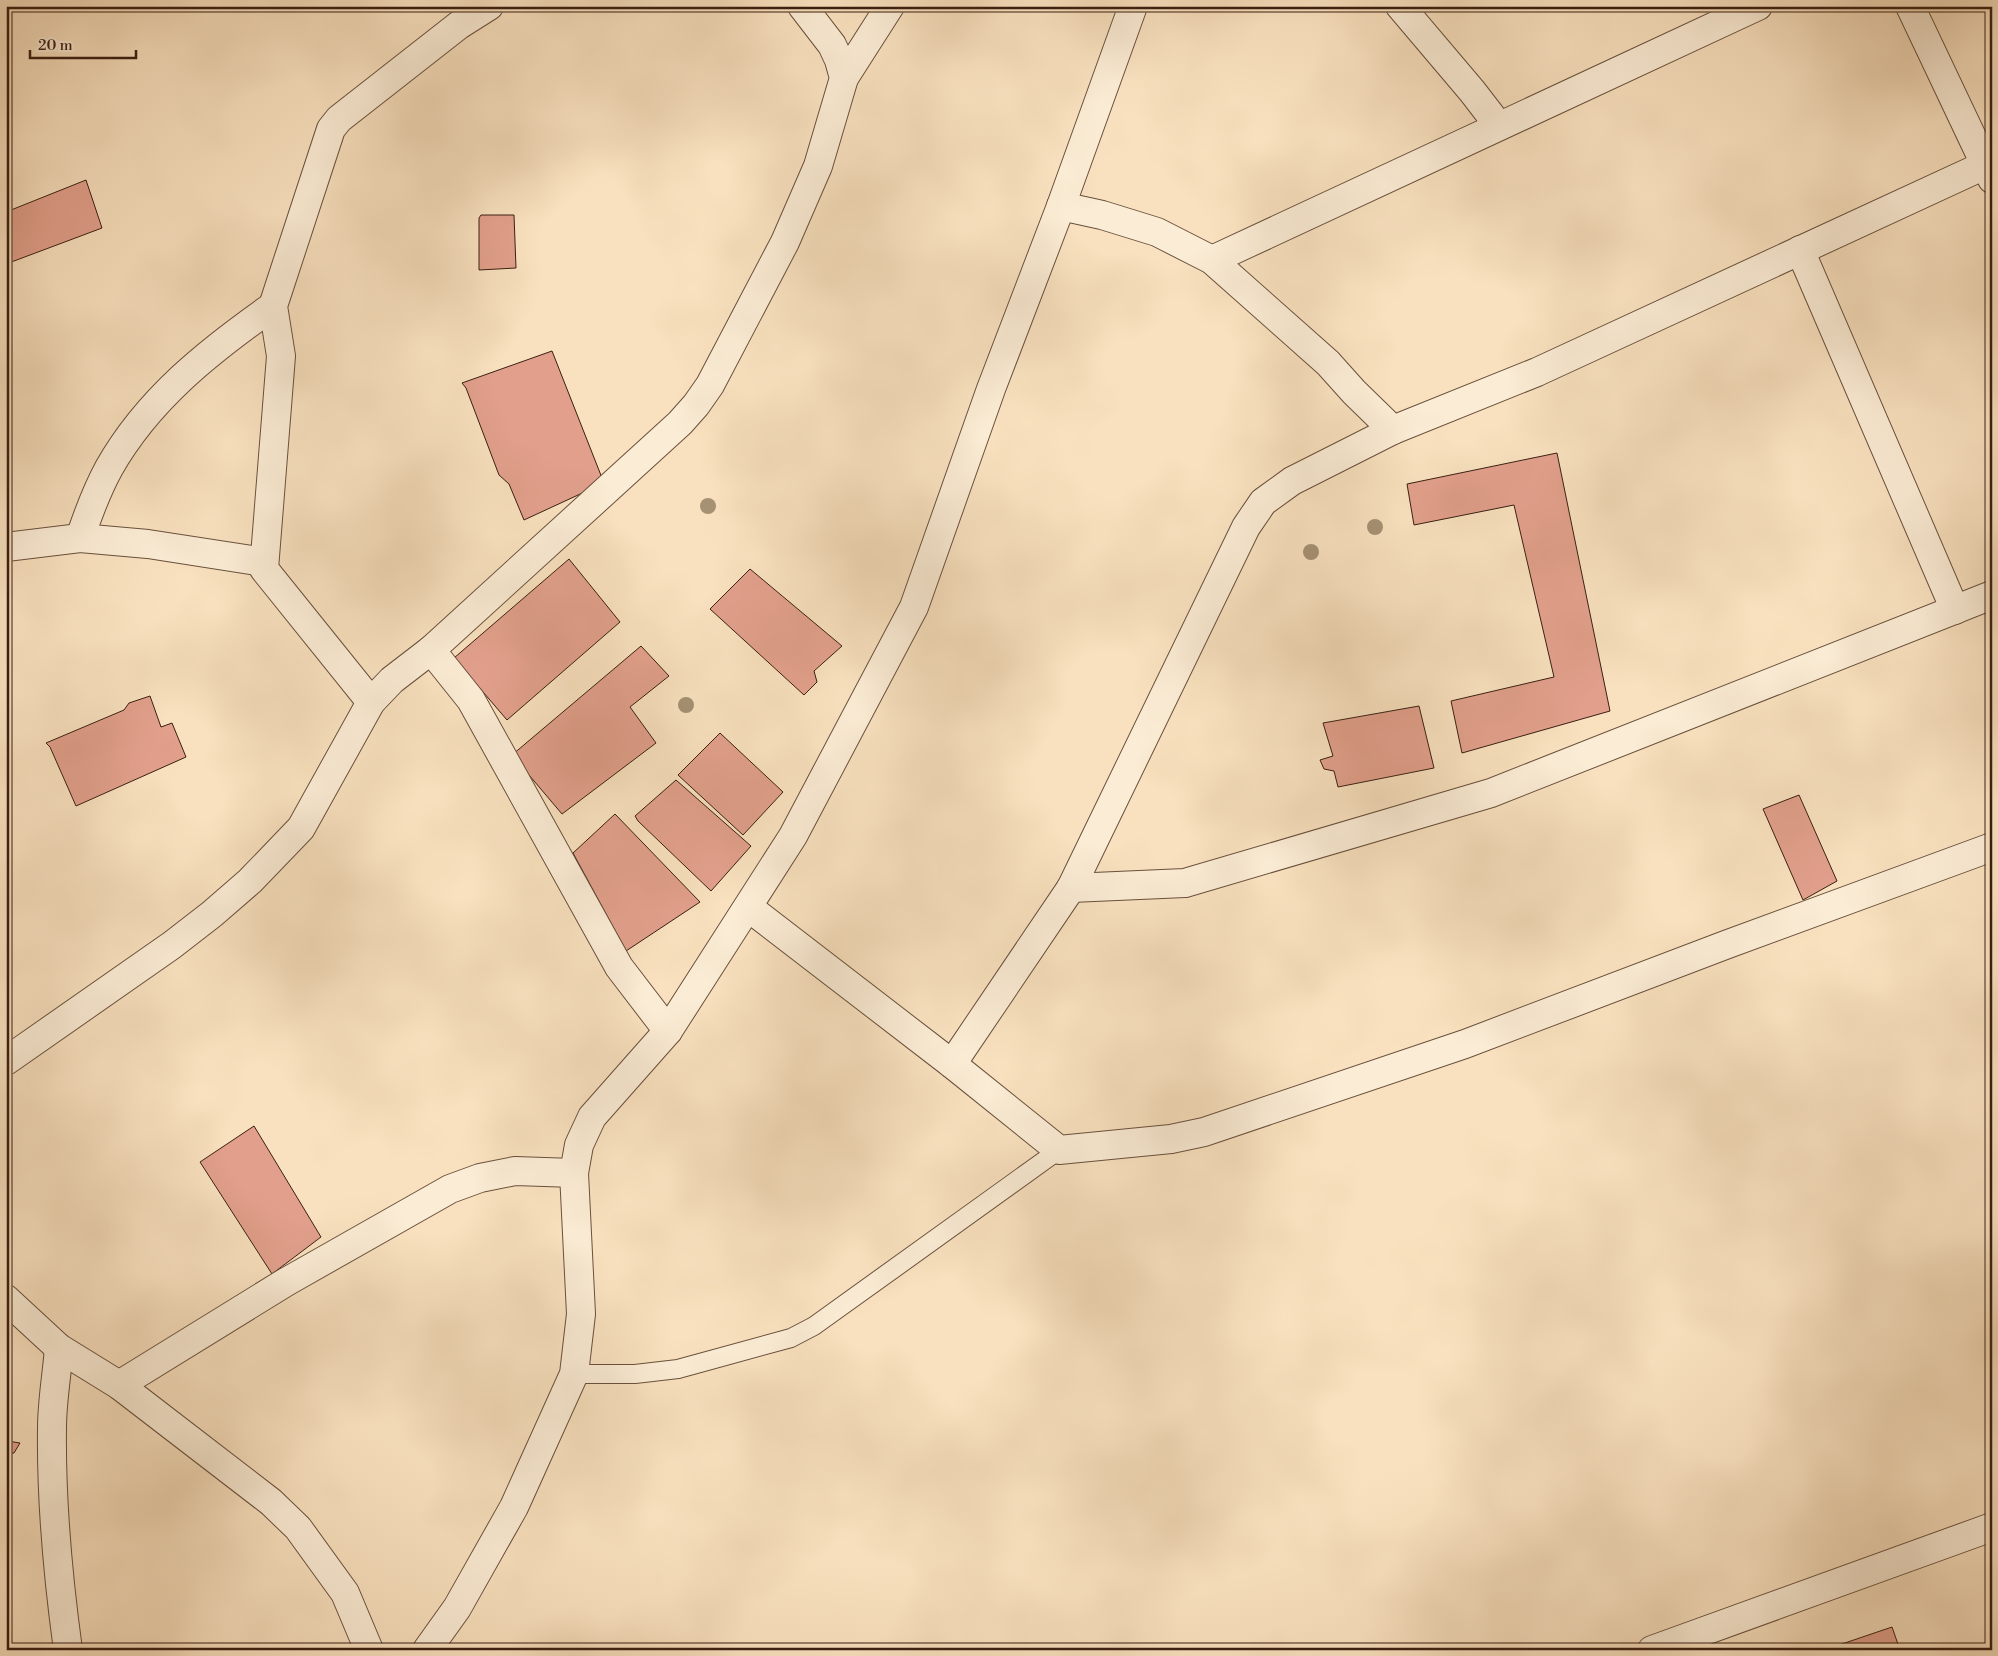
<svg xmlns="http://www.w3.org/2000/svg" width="1998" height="1656" font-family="'Libre Bodoni',serif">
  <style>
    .building { fill: #e2a08c; stroke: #391f11 }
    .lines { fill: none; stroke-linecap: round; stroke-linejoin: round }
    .service-casing { stroke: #69503c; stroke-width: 20 }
    .minor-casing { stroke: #69503c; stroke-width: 30 }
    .tertiary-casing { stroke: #69503c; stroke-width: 30 }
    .service { stroke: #fbecd5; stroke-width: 18 }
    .minor { stroke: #fbecd5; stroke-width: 28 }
    .tertiary { stroke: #fbecd5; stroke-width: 28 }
    .tree { fill: #a69174 }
  </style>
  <rect width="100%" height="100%" fill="#f9e1bf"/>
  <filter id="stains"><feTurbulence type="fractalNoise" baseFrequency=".004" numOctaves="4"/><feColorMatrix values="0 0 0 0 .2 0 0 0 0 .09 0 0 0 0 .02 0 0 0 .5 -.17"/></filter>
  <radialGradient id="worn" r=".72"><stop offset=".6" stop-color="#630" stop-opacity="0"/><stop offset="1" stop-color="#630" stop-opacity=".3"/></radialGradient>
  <g class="building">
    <path d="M 86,180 L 102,228 L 6,264 L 6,212 Z"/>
    <path d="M 481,215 L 514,215 L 516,268 L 479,270 L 479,218 Z"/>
    <path d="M 552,351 L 604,483 L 524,520 L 509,484 L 499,475 L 466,388 L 462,383 Z"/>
    <path d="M 1557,453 L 1610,711 L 1462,753 L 1451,701 L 1554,677 L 1514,505 L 1414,525 L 1407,484 Z"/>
    <path d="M 569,559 L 620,622 L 507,720 L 454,658 Z"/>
    <path d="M 750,569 L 842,646 L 814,671 L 817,682 L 804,695 L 710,609 Z"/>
    <path d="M 641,646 L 669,676 L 630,707 L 656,743 L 562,814 L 512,755 Z"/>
    <path d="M 150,696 L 161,727 L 172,723 L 186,757 L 76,806 L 50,747 L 46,743 L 124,710 L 129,703 Z"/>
    <path d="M 1419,706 L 1434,768 L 1338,787 L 1334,771 L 1324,769 L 1320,760 L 1333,756 L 1323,723 Z"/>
    <path d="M 720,733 L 783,792 L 743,835 L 678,775 Z"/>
    <path d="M 676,780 L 751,846 L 711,891 L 638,821 L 635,816 Z"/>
    <path d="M 1799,795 L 1837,881 L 1803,900 L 1763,809 Z"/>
    <path d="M 615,814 L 700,902 L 626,951 L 573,853 Z"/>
    <path d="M 254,1126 L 321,1237 L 272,1274 L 200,1162 Z"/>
    <path d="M 6,1424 L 11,1437 L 8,1441 L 20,1443 L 14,1453 L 6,1454 Z"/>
    <path d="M 1892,1627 L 1900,1650 L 1834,1650 L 1833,1647 Z"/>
  </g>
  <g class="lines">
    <defs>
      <path id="service" d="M 574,1374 L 635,1374 L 678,1369 L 791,1338 L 814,1326 L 1059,1150"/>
      <g id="minor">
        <path d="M 1400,6 L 1472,91 L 1499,126"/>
        <path d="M 1910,6 L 1992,179"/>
        <path d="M 844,78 L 890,6"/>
        <path d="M 1061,206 L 1102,215 L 1157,232 L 1212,260 L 1328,363 L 1354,392 L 1393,430"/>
        <path d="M 1800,250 L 1955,610"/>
        <path d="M 1212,260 L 1758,6"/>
        <path d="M 80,538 C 88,514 97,490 109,468 C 148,399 209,351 273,306"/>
        <path d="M 6,547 L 80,538 L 148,544 L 264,562"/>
        <path d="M 431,650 L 471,700 L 619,967 L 668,1031"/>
        <path d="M 371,702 L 264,569 L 281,356 L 273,306 L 331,129 L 339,119 L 459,25 L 489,6"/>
        <path d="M 1071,888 L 1185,883 L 1491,793 L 1992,595"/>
        <path d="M 748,907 L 952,1064 L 1059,1150 L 1171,1139 L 1204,1132 L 1465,1044 L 1728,944 L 1992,847"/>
        <path d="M 6,1061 L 172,945 L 212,914 L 250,881 L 301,828 L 371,702 L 392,680 L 431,650 L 680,423 L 696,405 L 710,385 L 785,242 L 818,166 L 844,78 L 839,60 L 832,45 L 802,6"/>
        <path d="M 952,1064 L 1071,888 L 1246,527 L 1263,502 L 1292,481 L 1393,430 L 1537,372 L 1985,165"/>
        <path d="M 59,1348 C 57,1374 52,1401 52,1428 C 51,1502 58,1577 68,1650"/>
        <path d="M 119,1385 L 286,1282 L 450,1189 L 480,1178 L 515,1171 L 574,1173"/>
        <path d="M 1652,1650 L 1992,1527"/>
      </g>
      <g id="tertiary">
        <path d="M 6,1299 L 59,1348 L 119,1385 L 271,1502 L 298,1528 L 345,1593 L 369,1650"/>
        <path d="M 427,1650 L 457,1608 L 514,1507 L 574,1374 L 581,1314 L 574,1173 L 579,1145 L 592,1117 L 668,1031 L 793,836 L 914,607 L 991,389 L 1061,206 L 1133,6"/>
      </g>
    </defs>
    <use href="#service" class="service-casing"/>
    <use href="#minor" class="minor-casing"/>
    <use href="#tertiary" class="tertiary-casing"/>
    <use href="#service" class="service"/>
    <use href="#minor" class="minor"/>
    <use href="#tertiary" class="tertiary"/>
  </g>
  <g class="tree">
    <circle cx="708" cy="506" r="8"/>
    <circle cx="1375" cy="527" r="8"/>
    <circle cx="1311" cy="552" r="8"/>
    <circle cx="686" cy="705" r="8"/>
  </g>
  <rect width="1998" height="1656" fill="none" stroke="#f9e1bf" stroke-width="25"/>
  <rect x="8" y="8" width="1983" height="1641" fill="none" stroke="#391f11" stroke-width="2.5"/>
  <rect x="12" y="12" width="1973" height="1631" fill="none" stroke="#391f11"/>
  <path d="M30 50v8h106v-8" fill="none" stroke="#391f11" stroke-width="2.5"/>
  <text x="38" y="50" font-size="15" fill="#391f11" stroke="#fbecd5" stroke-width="4" paint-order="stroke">20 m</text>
  <rect width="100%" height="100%" filter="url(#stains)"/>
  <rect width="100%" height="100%" fill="url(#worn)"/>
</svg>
